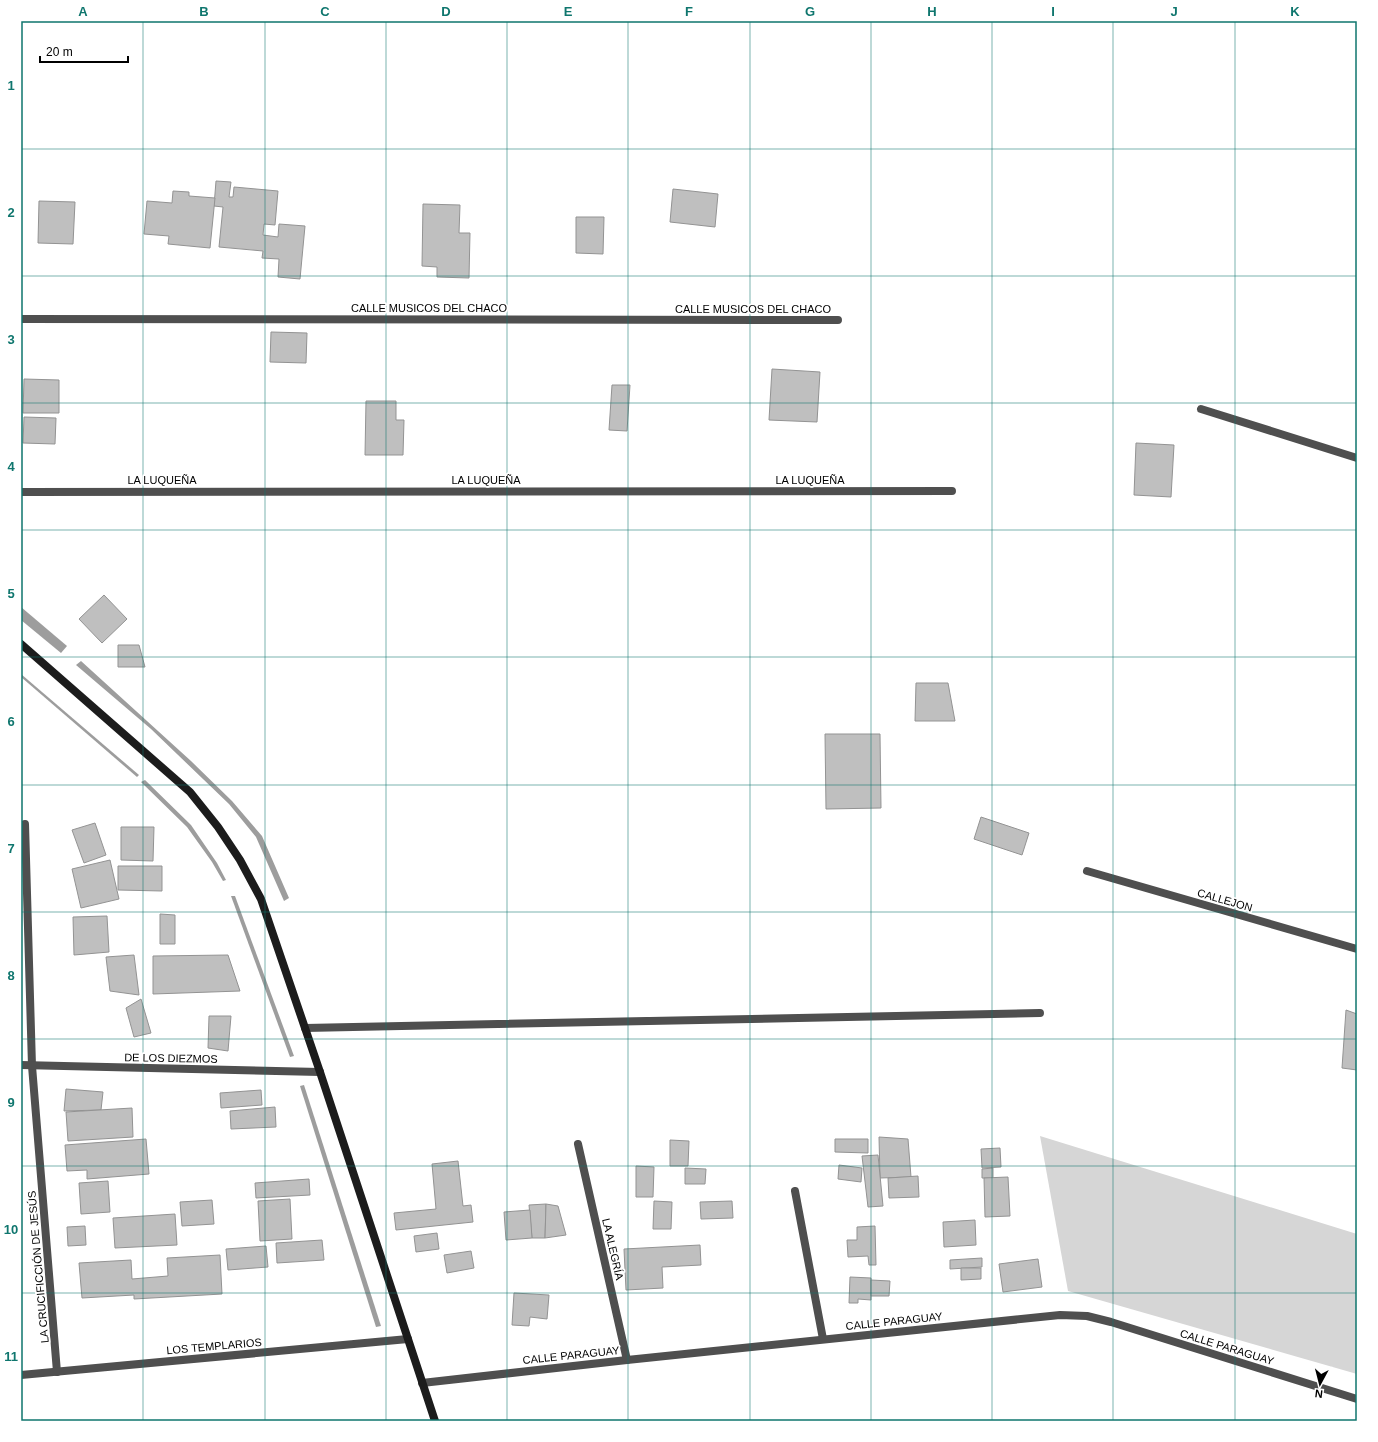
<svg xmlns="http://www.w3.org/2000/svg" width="1378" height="1442" font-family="Arial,sans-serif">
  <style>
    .green { fill: #d6d6d6 }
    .water { fill: #9d9d9d }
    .building { fill: #bfbfbf; stroke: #939393 }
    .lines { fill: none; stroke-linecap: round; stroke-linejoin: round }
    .lane { stroke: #4f4f4f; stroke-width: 8 }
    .street { stroke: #4f4f4f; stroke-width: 8 }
    .secondary { stroke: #1c1c1c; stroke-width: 8 }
    .grid { fill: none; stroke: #0f766e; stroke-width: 1; stroke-opacity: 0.55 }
    .labels { text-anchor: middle; stroke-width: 3.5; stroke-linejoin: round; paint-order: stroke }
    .street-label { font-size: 11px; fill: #000; stroke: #fff }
    .neatline { fill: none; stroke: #0f766e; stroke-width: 1.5 }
    .grid-label { font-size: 13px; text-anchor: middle; font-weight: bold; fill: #0f766e }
  </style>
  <rect width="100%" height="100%" fill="#fff"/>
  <path class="green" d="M 1040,1136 L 1357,1234 L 1357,1374 L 1068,1291 Z"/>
  <g class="water">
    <path d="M 21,607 L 67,646 L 61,653 L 21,620 Z"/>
    <path d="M 81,661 L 191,761 L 232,801 L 262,836 L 289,898 L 284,901 L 256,837 L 229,804 L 151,729 L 76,665 Z"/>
    <path d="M 21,674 L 139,775 L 137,777 L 21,677 Z"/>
    <path d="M 145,780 L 191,825 L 217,863 L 226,880 L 223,881 L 212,862 L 187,827 L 141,782 Z"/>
    <path d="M 231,896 L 235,896 L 294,1056 L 290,1057 Z"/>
    <path d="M 304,1085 L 381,1326 L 376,1327 L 300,1086 Z"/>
  </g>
  <g class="building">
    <path d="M 216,181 L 231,182 L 229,197 L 233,197 L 234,187 L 278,191 L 275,225 L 264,224 L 263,235 L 278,237 L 279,224 L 305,226 L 300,279 L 278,277 L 279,259 L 262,258 L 263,251 L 219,247 L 223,207 L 214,206 Z"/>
    <path d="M 673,189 L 718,194 L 715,227 L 670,222 Z"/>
    <path d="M 173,191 L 189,192 L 189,196 L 215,198 L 210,248 L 168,244 L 169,236 L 144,234 L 147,201 L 172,203 Z"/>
    <path d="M 39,201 L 75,202 L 73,244 L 38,243 Z"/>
    <path d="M 423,204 L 460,205 L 459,233 L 470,233 L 469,278 L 437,277 L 437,267 L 422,266 Z"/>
    <path d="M 576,217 L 604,217 L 603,254 L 576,253 Z"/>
    <path d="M 271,332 L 307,333 L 306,363 L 270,362 Z"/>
    <path d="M 772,369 L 820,372 L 817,422 L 769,420 Z"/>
    <path d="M 24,379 L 59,380 L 59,413 L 23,413 Z"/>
    <path d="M 612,385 L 630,385 L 627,431 L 609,430 Z"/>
    <path d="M 366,401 L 396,401 L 396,420 L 404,420 L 403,455 L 365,455 Z"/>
    <path d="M 24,417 L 56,418 L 55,444 L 23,443 Z"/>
    <path d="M 1136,443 L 1174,445 L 1171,497 L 1134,495 Z"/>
    <path d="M 104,595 L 127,619 L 102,643 L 79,619 Z"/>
    <path d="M 118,645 L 139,645 L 145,667 L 118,667 Z"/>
    <path d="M 916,683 L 948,683 L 955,721 L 915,721 Z"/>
    <path d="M 825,734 L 880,734 L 881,808 L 826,809 Z"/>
    <path d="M 981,817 L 1029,833 L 1022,855 L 974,839 Z"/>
    <path d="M 95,823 L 106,855 L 84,863 L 72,830 Z"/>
    <path d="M 121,827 L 154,827 L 153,861 L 121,860 Z"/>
    <path d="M 110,860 L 119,899 L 81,908 L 72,869 Z"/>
    <path d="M 118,866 L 162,866 L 162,891 L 118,890 Z"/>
    <path d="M 160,914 L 175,915 L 175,944 L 160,944 Z"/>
    <path d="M 107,916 L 109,952 L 74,955 L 73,917 Z"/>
    <path d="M 134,955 L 139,995 L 110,991 L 106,957 Z"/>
    <path d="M 228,955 L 240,991 L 153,994 L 153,956 Z"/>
    <path d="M 141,999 L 151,1033 L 134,1037 L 126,1008 Z"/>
    <path d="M 1346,1010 L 1357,1014 L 1357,1070 L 1342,1068 Z"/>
    <path d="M 209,1016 L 231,1016 L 228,1051 L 208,1048 Z"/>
    <path d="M 66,1089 L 103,1092 L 101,1110 L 64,1111 Z"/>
    <path d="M 261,1090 L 262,1105 L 221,1108 L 220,1093 Z"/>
    <path d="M 275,1107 L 276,1127 L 231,1129 L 230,1111 Z"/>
    <path d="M 132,1108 L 133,1137 L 68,1141 L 66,1112 Z"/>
    <path d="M 879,1137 L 908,1139 L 911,1177 L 880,1178 Z"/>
    <path d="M 146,1139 L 149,1174 L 87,1179 L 87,1170 L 67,1171 L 65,1145 Z"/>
    <path d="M 835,1139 L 868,1139 L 868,1153 L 835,1152 Z"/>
    <path d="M 670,1140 L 689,1141 L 688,1166 L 670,1166 Z"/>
    <path d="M 1000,1148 L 1001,1167 L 982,1168 L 981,1149 Z"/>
    <path d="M 878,1155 L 883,1206 L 868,1207 L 862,1156 Z"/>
    <path d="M 458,1161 L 463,1206 L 471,1205 L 473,1222 L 396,1230 L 394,1213 L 436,1209 L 432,1164 Z"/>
    <path d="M 839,1165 L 862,1168 L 861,1182 L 838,1179 Z"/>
    <path d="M 636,1166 L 654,1167 L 653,1197 L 636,1197 Z"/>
    <path d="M 685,1168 L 706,1169 L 705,1184 L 685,1184 Z"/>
    <path d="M 993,1168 L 993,1178 L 982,1178 L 982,1169 Z"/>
    <path d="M 918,1176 L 919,1197 L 889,1198 L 888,1178 Z"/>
    <path d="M 1008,1177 L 1010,1216 L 985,1217 L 984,1178 Z"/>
    <path d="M 309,1179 L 310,1195 L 256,1198 L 255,1183 Z"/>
    <path d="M 108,1181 L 110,1212 L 81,1214 L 79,1183 Z"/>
    <path d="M 290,1199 L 292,1239 L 260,1241 L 258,1201 Z"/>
    <path d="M 212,1200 L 214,1224 L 182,1226 L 180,1202 Z"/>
    <path d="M 654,1201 L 672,1202 L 671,1229 L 653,1229 Z"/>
    <path d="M 732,1201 L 733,1218 L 701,1219 L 700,1202 Z"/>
    <path d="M 546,1204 L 545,1238 L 532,1238 L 529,1205 Z"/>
    <path d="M 546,1204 L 558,1206 L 566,1235 L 545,1238 Z"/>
    <path d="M 530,1210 L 532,1238 L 506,1240 L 504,1212 Z"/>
    <path d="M 175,1214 L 177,1245 L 115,1248 L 113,1218 Z"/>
    <path d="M 975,1220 L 976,1245 L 944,1247 L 943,1222 Z"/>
    <path d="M 85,1226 L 86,1245 L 68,1246 L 67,1227 Z"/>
    <path d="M 875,1226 L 876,1265 L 869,1265 L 868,1256 L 848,1257 L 847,1240 L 857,1240 L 857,1227 Z"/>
    <path d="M 437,1233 L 439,1249 L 416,1252 L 414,1236 Z"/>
    <path d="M 322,1240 L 324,1260 L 277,1263 L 276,1243 Z"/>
    <path d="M 700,1245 L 701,1265 L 662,1267 L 663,1288 L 626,1290 L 624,1249 Z"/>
    <path d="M 266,1246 L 268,1267 L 228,1270 L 226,1249 Z"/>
    <path d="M 471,1251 L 474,1268 L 447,1273 L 444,1255 Z"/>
    <path d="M 220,1255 L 222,1294 L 134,1299 L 134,1295 L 82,1298 L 79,1263 L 131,1260 L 132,1279 L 168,1276 L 167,1258 Z"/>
    <path d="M 982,1258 L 982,1267 L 950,1269 L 950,1260 Z"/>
    <path d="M 1038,1259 L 1042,1287 L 1003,1292 L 999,1264 Z"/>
    <path d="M 961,1268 L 981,1268 L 981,1279 L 961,1280 Z"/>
    <path d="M 850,1277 L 871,1278 L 871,1300 L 858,1299 L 858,1303 L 849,1303 Z"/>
    <path d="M 871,1280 L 890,1281 L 889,1296 L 871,1296 Z"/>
    <path d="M 514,1293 L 549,1295 L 547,1319 L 530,1317 L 529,1326 L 512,1325 Z"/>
  </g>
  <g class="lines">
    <path class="lane" d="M 21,492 L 952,491"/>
    <g class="street">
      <path d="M 21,319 L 838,320"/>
      <path d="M 1201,409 L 1357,458"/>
      <path d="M 25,824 L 32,1066 L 57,1372"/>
      <path d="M 1087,871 L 1357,949"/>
      <path d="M 305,1028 L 1040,1013"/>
      <path d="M 21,1065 L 320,1072"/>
      <path d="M 578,1144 L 627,1360"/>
      <path d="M 795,1191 L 823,1339"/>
      <path d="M 21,1375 L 408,1339"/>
      <path d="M 422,1383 L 627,1360 L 1060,1315 L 1087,1316 L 1111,1322 L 1357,1399"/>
    </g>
    <path class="secondary" d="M 21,644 L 190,792 L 218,827 L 240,860 L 261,899 L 320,1072 L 435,1421"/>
  </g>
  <path class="grid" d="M 143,21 L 143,1421M 265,21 L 265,1421M 386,21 L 386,1421M 507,21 L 507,1421M 628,21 L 628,1421M 750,21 L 750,1421M 871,21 L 871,1421M 992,21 L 992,1421M 1113,21 L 1113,1421M 1235,21 L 1235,1421M 21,149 L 1357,149M 21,276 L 1357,276M 21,403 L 1357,403M 21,530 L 1357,530M 21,657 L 1357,657M 21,785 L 1357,785M 21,912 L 1357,912M 21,1039 L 1357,1039M 21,1166 L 1357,1166M 21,1293 L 1357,1293"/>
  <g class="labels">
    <g class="street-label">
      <text x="429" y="312">CALLE MUSICOS DEL CHACO</text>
      <text x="753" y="313">CALLE MUSICOS DEL CHACO</text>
      <text x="162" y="484">LA LUQUEÑA</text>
      <text x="486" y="484">LA LUQUEÑA</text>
      <text x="810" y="484">LA LUQUEÑA</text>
      <text transform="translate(1225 900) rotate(16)" y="4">CALLEJON</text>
      <text transform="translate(171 1058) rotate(1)" y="4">DE LOS DIEZMOS</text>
      <text transform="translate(613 1249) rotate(77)" y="4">LA ALEGRÍA</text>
      <text transform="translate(38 1267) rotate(-95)" y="4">LA CRUCIFICCIÓN DE JESÚS</text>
      <text transform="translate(894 1321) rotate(-6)" y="4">CALLE PARAGUAY</text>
      <text transform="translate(214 1346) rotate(-5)" y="4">LOS TEMPLARIOS</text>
      <text transform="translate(1227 1347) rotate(17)" y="4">CALLE PARAGUAY</text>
      <text transform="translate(571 1355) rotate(-6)" y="4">CALLE PARAGUAY</text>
    </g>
  </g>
  <rect width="1378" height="1442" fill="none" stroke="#ffffff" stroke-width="44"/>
  <g transform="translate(1320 1384) rotate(187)" stroke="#ffffff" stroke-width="3" paint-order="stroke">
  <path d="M0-3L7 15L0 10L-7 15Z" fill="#000000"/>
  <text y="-6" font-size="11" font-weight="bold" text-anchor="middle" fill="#000000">N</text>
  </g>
  <path d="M40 56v6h88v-6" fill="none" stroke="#000000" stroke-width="2"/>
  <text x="46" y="56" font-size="12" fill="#000000" stroke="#ffffff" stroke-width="3" paint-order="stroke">20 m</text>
  <rect x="22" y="22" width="1334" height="1398" class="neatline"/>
  <g class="grid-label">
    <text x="83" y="16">A</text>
    <text x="204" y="16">B</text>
    <text x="325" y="16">C</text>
    <text x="446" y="16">D</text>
    <text x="568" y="16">E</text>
    <text x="689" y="16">F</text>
    <text x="810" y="16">G</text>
    <text x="932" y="16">H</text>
    <text x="1053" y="16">I</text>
    <text x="1174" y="16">J</text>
    <text x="1295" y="16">K</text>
    <text x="11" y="90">1</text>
    <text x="11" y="217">2</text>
    <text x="11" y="344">3</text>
    <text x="11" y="471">4</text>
    <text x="11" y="598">5</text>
    <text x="11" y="726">6</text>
    <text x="11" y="853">7</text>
    <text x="11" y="980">8</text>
    <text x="11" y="1107">9</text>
    <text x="11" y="1234">10</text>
    <text x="11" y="1361">11</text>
  </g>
</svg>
